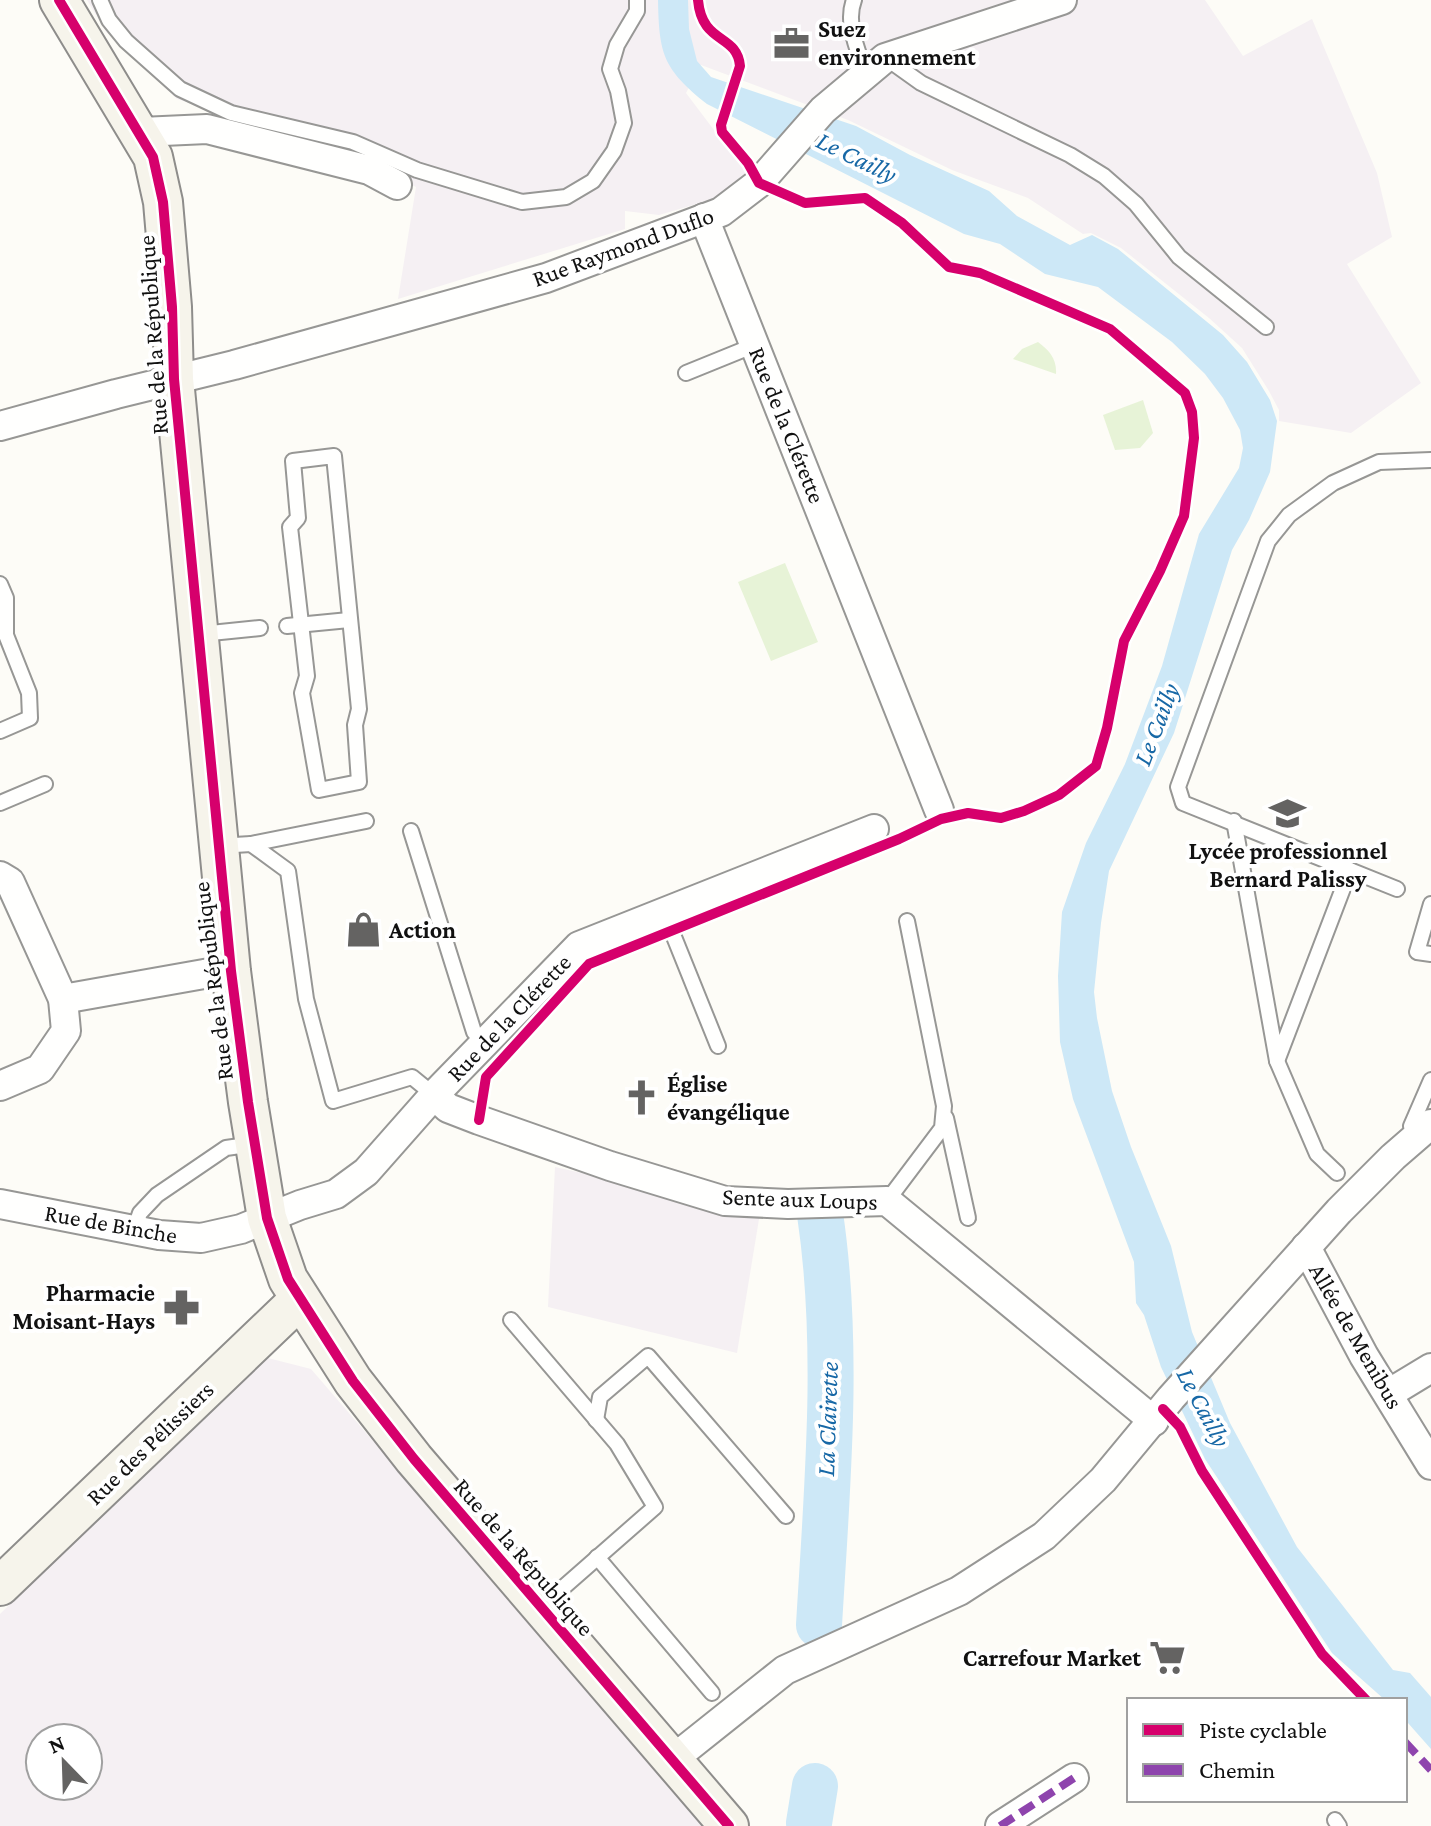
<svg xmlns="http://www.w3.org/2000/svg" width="1431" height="1826" font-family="'Crimson Pro',serif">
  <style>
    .industrial { fill: #f5f0f3; fill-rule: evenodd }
    .green { fill: #e7f3d7 }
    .water { fill: #cde8f7 }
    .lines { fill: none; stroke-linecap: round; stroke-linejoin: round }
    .river { stroke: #cde8f7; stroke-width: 46 }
    .lane-casing { stroke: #979795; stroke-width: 18 }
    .street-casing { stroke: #979795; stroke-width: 32 }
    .secondary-casing { stroke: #8e8d8b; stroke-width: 42 }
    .lane { stroke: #fffffe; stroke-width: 14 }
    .street { stroke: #fffffe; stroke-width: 28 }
    .secondary { stroke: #f6f4eb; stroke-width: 38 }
    .quiet { stroke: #8e44ad; stroke-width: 8; stroke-dasharray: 16 8; stroke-linecap: butt }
    .cycleway-casing { stroke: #fff; stroke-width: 15 }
    .cycleway { stroke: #d6006c; stroke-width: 10 }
    .labels { text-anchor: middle; stroke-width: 8; stroke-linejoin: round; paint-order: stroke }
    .poi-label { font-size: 24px; font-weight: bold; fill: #111; stroke: #fff; text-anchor: start }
    .street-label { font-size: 24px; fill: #111; stroke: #fff }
    .water-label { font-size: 26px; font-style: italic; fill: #1768a6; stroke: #fff }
  </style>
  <rect width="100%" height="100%" fill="#fdfcf7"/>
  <g class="industrial">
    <path d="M 87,0 L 1205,0 L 1243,56 L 1312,19 L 1377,173 L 1392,237 L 1347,264 L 1421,383 L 1351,433 L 1279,421 L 1279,410 L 1269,391 L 1242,348 L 1209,318 L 1121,248 L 1091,233 L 1083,234 L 1028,198 L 952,170 L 848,120 L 701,65 L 686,93 L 748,175 L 724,196 L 659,215 L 625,211 L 625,229 L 398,299 L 416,187 L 351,154 L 177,99 L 106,32 Z"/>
    <path d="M 555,1167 L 760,1213 L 737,1353 L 548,1307 Z"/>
    <path d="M 268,1358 L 311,1369 L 705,1826 L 0,1826 L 0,1614 L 111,1505 ZM 40,1738 L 88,1738 L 88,1786 L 40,1786 Z"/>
  </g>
  <g class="green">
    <path d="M 1038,342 C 1049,350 1057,359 1056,374 L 1013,359 L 1022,349 Z"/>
    <path d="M 1143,400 L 1153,433 L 1140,448 L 1115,450 L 1103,415 Z"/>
    <path d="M 785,563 L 818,642 L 771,661 L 738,582 Z"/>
  </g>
  <path class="water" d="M 658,0 L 688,0 L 689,29 L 697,61 L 711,77 L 856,126 L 910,155 L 989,191 L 1017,216 L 1070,245 L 1092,235 L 1118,249 L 1223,335 L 1247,362 L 1270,400 L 1277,421 L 1270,472 L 1249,520 L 1232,550 L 1174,733 L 1109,871 L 1101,923 L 1094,992 L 1097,1018 L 1112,1091 L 1131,1147 L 1171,1246 L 1192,1332 L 1230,1423 L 1297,1547 L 1393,1670 L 1410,1673 L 1431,1697 L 1431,1749 L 1408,1723 L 1405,1724 L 1405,1700 L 1385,1700 L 1332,1653 L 1205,1459 L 1161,1367 L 1144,1315 L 1136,1303 L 1134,1262 L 1073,1099 L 1060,1042 L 1058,976 L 1062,912 L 1086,843 L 1125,764 L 1162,666 L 1199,534 L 1239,468 L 1243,448 L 1240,430 L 1223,398 L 1205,374 L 1172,342 L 1098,287 L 1045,274 L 1000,244 L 964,234 L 707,104 C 663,69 659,54 658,0 Z"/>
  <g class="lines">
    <g class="river">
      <path d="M 819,1625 C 827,1490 840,1348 820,1214"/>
      <path d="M 809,1823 L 815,1786"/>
    </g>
    <defs>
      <g id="lane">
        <path d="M 100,0 L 109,20 L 126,41 L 180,89 L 231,113 L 353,142 L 417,170 L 522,202 L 566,197 L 593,181 L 614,151 L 624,123 L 618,91 L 610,69 L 617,45 L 637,11 L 637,0"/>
        <path d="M 854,0 C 845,23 858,50 865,72"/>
        <path d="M 886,58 L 921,83 L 1070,155 L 1104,176 L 1136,204 L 1179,257 L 1266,327"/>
        <path d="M 686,373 L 755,345"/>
        <path d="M 334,456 L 359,709 L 355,725 L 359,782 L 319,790 L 302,693 L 307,676 L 290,527 L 298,518 L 293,461 Z"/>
        <path d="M 0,584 L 6,598 L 6,635 L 29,693 L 30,718 L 0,731"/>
        <path d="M 287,626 L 349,620"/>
        <path d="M 201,634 L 260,628"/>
        <path d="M 0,803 L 45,784"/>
        <path d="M 1234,821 L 1277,1061 L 1350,870"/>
        <path d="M 411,831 L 474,1032 L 484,1043"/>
        <path d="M 251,844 L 288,871 L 306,999 L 333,1101 L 412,1077 L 434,1095"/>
        <path d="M 218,846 L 251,844 L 366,821"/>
        <path d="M 1397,889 L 1183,803 L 1178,787 L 1268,541 L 1289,515 L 1333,483 L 1379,462 L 1431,460"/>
        <path d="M 1431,904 L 1417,952 L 1431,954"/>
        <path d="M 664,912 L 718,1046"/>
        <path d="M 1277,1061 L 1317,1154 L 1337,1173"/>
        <path d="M 946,1118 L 968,1218"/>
        <path d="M 1420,1121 L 1411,1126 L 1431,1080"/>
        <path d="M 887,1201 L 942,1128 L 944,1106 L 907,921"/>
        <path d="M 134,1230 L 140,1213 L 157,1195 L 226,1148 L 254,1144"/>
        <path d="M 511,1320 L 617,1444 L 655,1507 L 541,1607"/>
        <path d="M 596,1420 L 600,1397 L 648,1356 L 786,1516"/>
        <path d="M 597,1557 L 712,1693"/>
        <path d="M 1335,1820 L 1339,1826"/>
      </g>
      <g id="street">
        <path d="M 141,132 L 207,129 L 369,170 L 397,185"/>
        <path d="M 704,218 L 939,810"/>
        <path d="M 0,426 L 116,394 L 234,365 L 546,278 L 721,212 L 759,183 L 823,110 L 885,58 L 1062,0"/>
        <path d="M 0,876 L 10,882 L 63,999 L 66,1031 L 40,1069 L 0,1086"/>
        <path d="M 63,999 L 204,974 L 231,971"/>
        <path d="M 434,1095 L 448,1108 L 479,1120 L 610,1166 L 725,1201 L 788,1204 L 887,1201 L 1154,1421"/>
        <path d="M 0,1204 L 159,1235 L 201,1238 L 241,1229 L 300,1205 L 336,1194 L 366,1172 L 434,1095 L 579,946 L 874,829"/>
        <path d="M 1306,1247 L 1364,1356 L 1431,1465"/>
        <path d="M 1388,1394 L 1431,1368"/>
        <path d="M 672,1760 L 785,1670 L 959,1591 L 1044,1536 L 1103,1480 L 1171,1398 L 1339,1211 L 1393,1157 L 1431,1124"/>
        <path d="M 1000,1826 L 1074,1778"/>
      </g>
      <g id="secondary">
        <path d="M 59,0 L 153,157 L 163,202 L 172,307 L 174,379 L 231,971 L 248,1102 L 267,1218 L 288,1279 L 353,1381 L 414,1459 L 729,1826"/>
        <path d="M 0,1586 L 300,1299"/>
      </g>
    </defs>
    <use href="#lane" class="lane-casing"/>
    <use href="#street" class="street-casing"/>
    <use href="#secondary" class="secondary-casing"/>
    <use href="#lane" class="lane"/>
    <use href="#street" class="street"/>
    <use href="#secondary" class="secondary"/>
    <g class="quiet">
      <path d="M 1405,1742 L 1431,1770"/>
      <path d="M 1000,1826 L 1074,1778"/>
    </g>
    <defs>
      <g id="cycleway">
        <path d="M 59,0 L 153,157 L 163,202 L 172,307 L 174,379 L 231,971 L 248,1102 L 267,1218 L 288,1279 L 353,1381 L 414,1459 L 729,1826"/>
        <path d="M 479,1120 L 486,1077 L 589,964 L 899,839 L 941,819 L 968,813 L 1001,818 L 1024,811 L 1059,795 L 1096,766 L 1107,728 L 1124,641 L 1160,571 L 1184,516 L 1194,438 L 1192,412 L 1185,393 L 1110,329 L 980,273 L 949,267 L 902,223 L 865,198 L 805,203 L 759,183 L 748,163 L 722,132 L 721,125 L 740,66 C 737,33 702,45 698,0"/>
        <path d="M 1163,1409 L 1180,1427 L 1202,1471 L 1322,1654 L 1366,1700"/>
      </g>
    </defs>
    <use href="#cycleway" class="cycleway-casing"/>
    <use href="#cycleway" class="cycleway"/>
  </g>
  <defs>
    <symbol id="office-bare" viewBox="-9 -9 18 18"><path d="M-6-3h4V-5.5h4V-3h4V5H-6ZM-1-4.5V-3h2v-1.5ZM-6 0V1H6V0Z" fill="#646362" stroke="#fff" stroke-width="2.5" paint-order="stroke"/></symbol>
    <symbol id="school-bare" viewBox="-9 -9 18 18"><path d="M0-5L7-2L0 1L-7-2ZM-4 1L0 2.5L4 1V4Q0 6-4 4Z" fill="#646362" stroke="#fff" stroke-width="2.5" paint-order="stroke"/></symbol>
    <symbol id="shop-bare" viewBox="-9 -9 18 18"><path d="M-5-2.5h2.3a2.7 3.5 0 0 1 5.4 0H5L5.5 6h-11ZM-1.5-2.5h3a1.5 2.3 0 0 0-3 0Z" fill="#646362" stroke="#fff" stroke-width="2.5" paint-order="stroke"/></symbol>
    <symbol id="church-bare" viewBox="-9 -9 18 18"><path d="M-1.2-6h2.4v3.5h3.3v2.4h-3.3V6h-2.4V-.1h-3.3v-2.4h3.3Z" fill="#646362" stroke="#fff" stroke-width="2.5" paint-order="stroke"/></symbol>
    <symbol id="pharmacy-bare" viewBox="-9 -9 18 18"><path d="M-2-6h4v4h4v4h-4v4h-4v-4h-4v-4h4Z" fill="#646362" stroke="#fff" stroke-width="2.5" paint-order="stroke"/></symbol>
    <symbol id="supermarket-bare" viewBox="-9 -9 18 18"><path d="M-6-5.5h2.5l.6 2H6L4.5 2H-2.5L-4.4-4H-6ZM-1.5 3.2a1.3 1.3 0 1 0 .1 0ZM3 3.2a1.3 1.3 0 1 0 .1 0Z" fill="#646362" stroke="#fff" stroke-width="2.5" paint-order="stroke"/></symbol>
  </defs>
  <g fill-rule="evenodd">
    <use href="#office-bare" x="766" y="18" width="51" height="51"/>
    <use href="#school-bare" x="1262" y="788" width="51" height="51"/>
    <use href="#shop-bare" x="338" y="904" width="51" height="51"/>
    <use href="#church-bare" x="616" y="1072" width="51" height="51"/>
    <use href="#pharmacy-bare" x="156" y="1282" width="51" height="51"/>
    <use href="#supermarket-bare" x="1142" y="1632" width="51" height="51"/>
  </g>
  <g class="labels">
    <g class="poi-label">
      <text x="818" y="37">Suez<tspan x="818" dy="28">environnement</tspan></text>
      <text x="1288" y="859" text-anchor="middle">Lycée professionnel<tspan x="1288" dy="28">Bernard Palissy</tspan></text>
      <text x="389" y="938">Action</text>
      <text x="667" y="1092">Église<tspan x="667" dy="28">évangélique</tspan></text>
      <text x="155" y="1301" text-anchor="end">Pharmacie<tspan x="155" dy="28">Moisant-Hays</tspan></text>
      <text x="1141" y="1666" text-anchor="end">Carrefour Market</text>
    </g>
    <g class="street-label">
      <text transform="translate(623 247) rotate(-20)" y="8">Rue Raymond Duflo</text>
      <text transform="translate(153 335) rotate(-94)" y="8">Rue de la République</text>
      <text transform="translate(787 425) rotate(68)" y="8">Rue de la Clérette</text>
      <text transform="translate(213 981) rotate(-97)" y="8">Rue de la République</text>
      <text transform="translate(509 1018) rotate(-46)" y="8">Rue de la Clérette</text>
      <text transform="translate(800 1199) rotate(2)" y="8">Sente aux Loups</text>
      <text transform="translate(111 1224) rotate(10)" y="8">Rue de Binche</text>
      <text transform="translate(1356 1336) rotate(60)" y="8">Allée de Menibus</text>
      <text transform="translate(150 1443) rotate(-44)" y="8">Rue des Pélissiers</text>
      <text transform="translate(524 1557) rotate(49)" y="8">Rue de la République</text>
    </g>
    <g class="water-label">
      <text transform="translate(857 157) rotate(26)" y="9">Le Cailly</text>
      <text transform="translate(1156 724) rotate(-69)" y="9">Le Cailly</text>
      <text transform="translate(1204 1407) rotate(62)" y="9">Le Cailly</text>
      <text transform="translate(827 1419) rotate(-88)" y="9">La Clairette</text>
    </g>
  </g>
  <rect x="1127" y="1698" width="280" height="104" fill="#ffffff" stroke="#a0a0a0" stroke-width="2"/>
  <rect x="1143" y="1724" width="40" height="12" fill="#d6006c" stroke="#a0a0a0" stroke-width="2"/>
  <text x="1199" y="1738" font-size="24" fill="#111111">Piste cyclable</text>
  <rect x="1143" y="1764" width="40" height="12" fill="#8e44ad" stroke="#a0a0a0" stroke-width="2"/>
  <text x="1199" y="1778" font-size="24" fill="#111111">Chemin</text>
  <g transform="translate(64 1762) rotate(337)"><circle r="38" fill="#ffffff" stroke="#a0a0a0" stroke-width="2"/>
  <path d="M0-6L14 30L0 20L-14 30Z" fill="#646362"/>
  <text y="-12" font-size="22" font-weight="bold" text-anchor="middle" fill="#111111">N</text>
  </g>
</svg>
